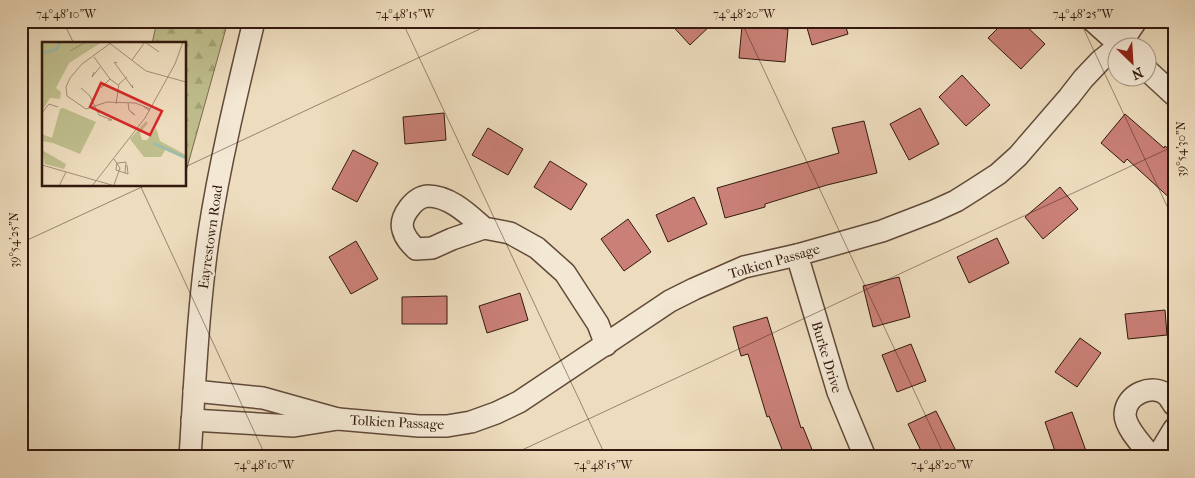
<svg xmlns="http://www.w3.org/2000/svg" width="1195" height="478" font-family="'IM FELL French Canon',serif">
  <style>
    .forest { fill: url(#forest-firs); stroke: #796c4e }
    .building { fill: #ca8077; stroke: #33190f }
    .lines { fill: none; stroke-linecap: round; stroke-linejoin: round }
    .minor-casing { stroke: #624a3a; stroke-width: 24 }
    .minor { stroke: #f3e8d4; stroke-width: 21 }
    .ticks { fill: none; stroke: #33190f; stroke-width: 1; stroke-opacity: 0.45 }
    .labels { text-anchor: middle; stroke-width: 5; stroke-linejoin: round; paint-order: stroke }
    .street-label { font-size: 14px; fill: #33190f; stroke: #f3e8d4 }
    .inset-river { fill: none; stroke: #9abcab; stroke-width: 2.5 }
    .inset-road { fill: none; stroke: #a38e77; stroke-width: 1 }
    .view { fill: #d62828; fill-opacity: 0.15; stroke: #d62828; stroke-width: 2.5 }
    .inset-edge { fill: none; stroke: #33190f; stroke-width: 2.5 }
    .neatline { fill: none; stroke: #33190f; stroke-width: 2 }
    .ticks-label { font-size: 12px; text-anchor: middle; fill: #33190f }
  </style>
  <defs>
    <pattern id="forest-firs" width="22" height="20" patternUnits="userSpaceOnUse" patternTransform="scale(1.25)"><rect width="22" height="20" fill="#bfbe8d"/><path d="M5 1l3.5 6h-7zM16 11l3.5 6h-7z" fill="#a5a378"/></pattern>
  </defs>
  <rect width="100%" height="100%" fill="#eddcbd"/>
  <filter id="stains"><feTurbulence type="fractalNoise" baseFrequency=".004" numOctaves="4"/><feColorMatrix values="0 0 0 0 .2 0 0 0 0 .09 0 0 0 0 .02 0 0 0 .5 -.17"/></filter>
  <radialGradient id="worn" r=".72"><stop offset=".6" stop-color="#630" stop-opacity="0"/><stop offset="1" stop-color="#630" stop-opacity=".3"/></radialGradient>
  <path class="forest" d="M 157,21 L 228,21 L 185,175 L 185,44 L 152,44 Z"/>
  <g class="building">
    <path d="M 668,21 L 715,21 L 690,45 Z"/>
    <path d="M 805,21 L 844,21 L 848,34 L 812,45 Z"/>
    <path d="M 1005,21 L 1021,21 L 1045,44 L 1021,69 L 988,38 Z"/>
    <path d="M 742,26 L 788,29 L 785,62 L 739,58 Z"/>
    <path d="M 962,75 L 990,105 L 966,126 L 939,97 Z"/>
    <path d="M 920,108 L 939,144 L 909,160 L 890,124 Z"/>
    <path d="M 444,113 L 446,140 L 405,144 L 403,117 Z"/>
    <path d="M 1125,114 L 1164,148 L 1165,146 L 1174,154 L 1174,202 L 1127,159 L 1124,163 L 1101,143 Z"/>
    <path d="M 864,121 L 877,173 L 827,185 L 765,204 L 765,207 L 725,218 L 717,188 L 839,153 L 832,128 Z"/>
    <path d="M 488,128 L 523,149 L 508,175 L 472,155 Z"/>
    <path d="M 353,150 L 378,163 L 357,202 L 332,189 Z"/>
    <path d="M 550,161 L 587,184 L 571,210 L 534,187 Z"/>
    <path d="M 1060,187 L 1078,209 L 1043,239 L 1025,217 Z"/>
    <path d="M 694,197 L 707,224 L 668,242 L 656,215 Z"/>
    <path d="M 628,219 L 651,252 L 624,271 L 601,239 Z"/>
    <path d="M 997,238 L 1009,263 L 969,283 L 957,257 Z"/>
    <path d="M 356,241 L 378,279 L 351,294 L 329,257 Z"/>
    <path d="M 899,277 L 910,317 L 873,327 L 863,286 Z"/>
    <path d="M 520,293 L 528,320 L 487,333 L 479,306 Z"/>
    <path d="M 447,296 L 447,324 L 402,324 L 402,297 Z"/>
    <path d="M 1165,310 L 1167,335 L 1128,339 L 1125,314 Z"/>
    <path d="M 767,317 L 801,428 L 803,427 L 815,457 L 785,457 L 769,416 L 767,417 L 748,354 L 741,356 L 733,327 Z"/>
    <path d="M 1080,338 L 1101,353 L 1077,387 L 1055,372 Z"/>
    <path d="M 911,344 L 926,381 L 897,392 L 882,355 Z"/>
    <path d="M 936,411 L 955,449 L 938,457 L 924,457 L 908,424 Z"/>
    <path d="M 1072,412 L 1086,451 L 1071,457 L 1057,457 L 1045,422 Z"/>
  </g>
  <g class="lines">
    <defs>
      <g id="minor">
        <path d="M 1093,21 L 1123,48"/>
        <path d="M 1148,71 L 1174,95"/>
        <path d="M 484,228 C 469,215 450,196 428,196 C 414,197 399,217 403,230 C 405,238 411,244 416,249 L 432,248 L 452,239 L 484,228 L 510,233 L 537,248 L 565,273 L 598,324 L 606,345"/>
        <path d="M 797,255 L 838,392 L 865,457"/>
        <path d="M 338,419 L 419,426 L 447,426 L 471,422 L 496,413 L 519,402 L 670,301 L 694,289 L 744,267 L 797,255 L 882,231 L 934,211 L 956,201 L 975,189 L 998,174 L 1018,156 L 1069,97 L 1083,79 L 1100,61 L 1120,45 L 1136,21"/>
        <path d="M 192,420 L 294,426 L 338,419 L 263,398 L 194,391"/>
        <path d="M 190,457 C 195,382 198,307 209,233 C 220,162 237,92 254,21"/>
        <path d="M 1152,457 C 1143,446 1125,428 1125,414 C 1126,394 1152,383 1167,395 C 1169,397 1172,402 1174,405"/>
        <path d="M 1157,457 L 1174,429"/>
      </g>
    </defs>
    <use href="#minor" class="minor-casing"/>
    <use href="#minor" class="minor"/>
  </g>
  <path class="ticks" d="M 63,21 L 74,44M 402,21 L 606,457M 741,21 L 945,457M 1080,21 L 1174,221M 185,167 L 497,21M 140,185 L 266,457M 21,243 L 146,185M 507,457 L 1174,146"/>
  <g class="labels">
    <g class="street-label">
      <text transform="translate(210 237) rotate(-82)" y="5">Eayrestown Road</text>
      <text transform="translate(774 261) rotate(-16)" y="5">Tolkien Passage</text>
      <text transform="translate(827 357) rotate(73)" y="5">Burke Drive</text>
      <text transform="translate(397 422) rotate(3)" y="5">Tolkien Passage</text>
    </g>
  </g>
  <g transform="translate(42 42)">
    <rect width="144" height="144" fill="#eddcbd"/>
    <path d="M 104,79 L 106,81 L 98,91 L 100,98 L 105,98 L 114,86 L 118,99 L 144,113 L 144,116 L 124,107 L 119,115 L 102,115 L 88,97 Z" fill="#bfbe8d"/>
    <path d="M 0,0 L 60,0 L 27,21 L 14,46 L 19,50 L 18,57 L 8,56 L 0,69 ZM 21,66 L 54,80 L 38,112 L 11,101 L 0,99 L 0,103 L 0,92 L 10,96 L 18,67 ZM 0,108 L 24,122 L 22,127 L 3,122 Z" fill="#bfbe8d"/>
    <path class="inset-river" d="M 0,11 L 15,7 L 18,0M 111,101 L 144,116"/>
    <path class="inset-road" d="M 66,0 L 104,29 L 144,40M 70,0 L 40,22 L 28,36 L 24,45 L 25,54 L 44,67 L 65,60 L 93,61 L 101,64M 103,0 L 117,10M 28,9 L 44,0M 52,15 L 68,37 L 76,43M 90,18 L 103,0M 75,21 L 72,20 L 91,46 L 90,43M 52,30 L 50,35 L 58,25M 61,43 L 59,46 L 68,37M 41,48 L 39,46 L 48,54 L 57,73 L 70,78 L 66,78M 86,61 L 87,68 L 93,73 L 89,70M 74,62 L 77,42 L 85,35M 108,69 L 101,64 L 108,67M 0,71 L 7,62 L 16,65M 72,117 L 78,126 L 72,143M 75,120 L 74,128 L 86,132 L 85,123M 76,121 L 84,120 L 83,131M 0,123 L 73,144M 17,144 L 24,130M 50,144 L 103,76 L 133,22 L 141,0"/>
    <path class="view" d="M 59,41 L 120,69 L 108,93 L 48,65 Z"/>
    <rect width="144" height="144" class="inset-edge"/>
  </g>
  <rect width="1195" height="478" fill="none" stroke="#eddcbd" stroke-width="55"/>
  <g transform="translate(1132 62) rotate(155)"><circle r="24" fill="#f3e8d4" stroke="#a69585"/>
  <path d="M0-4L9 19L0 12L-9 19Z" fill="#8f2418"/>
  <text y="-8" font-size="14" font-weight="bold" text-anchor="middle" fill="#33190f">N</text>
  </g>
  <rect x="28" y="28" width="1140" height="422" class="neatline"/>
  <g class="ticks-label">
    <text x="66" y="18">74°48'10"W</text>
    <text x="405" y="18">74°48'15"W</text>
    <text x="744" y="18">74°48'20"W</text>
    <text x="1083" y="18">74°48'25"W</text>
    <text transform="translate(1181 149) rotate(-90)" y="4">39°54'30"N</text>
    <text transform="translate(14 240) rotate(-90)" y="4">39°54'25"N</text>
    <text x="264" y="469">74°48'10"W</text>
    <text x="603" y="469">74°48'15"W</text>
    <text x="942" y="469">74°48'20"W</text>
  </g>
  <rect width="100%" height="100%" filter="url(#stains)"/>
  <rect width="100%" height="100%" fill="url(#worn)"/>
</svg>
